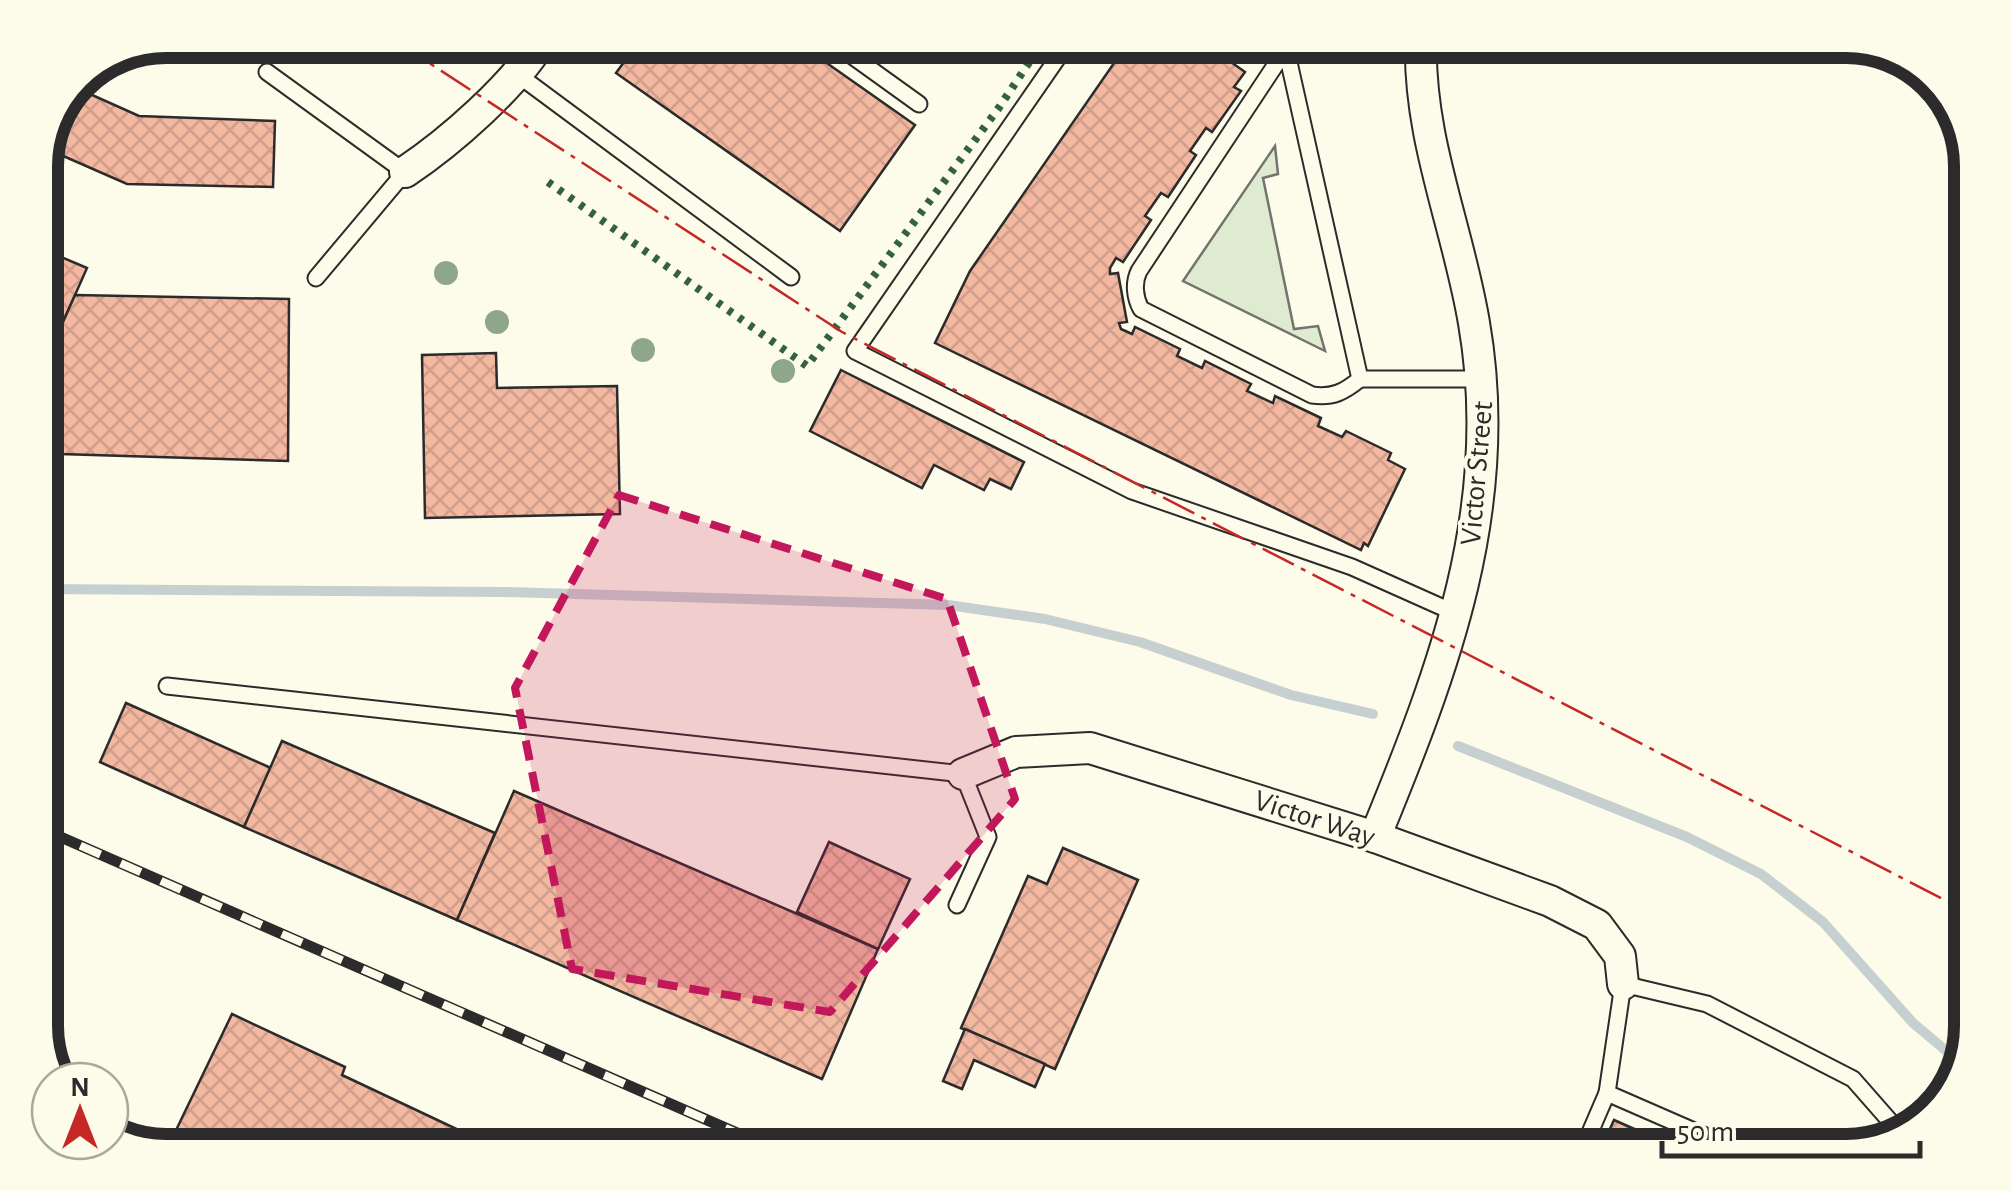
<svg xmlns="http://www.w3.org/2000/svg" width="2012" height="1191" font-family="'Alegreya Sans',sans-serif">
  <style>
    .garden { fill: #deebd1; stroke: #74746e; stroke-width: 2.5 }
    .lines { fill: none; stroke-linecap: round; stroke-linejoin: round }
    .stream { stroke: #c7d0d0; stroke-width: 10 }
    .building { fill: url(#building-cross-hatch); stroke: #2b2b2b; stroke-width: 2.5 }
    .service-casing { stroke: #2b2b2b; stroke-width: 19 }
    .minor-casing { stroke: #2b2b2b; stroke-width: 34 }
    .service { stroke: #fdfbea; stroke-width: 15 }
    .minor { stroke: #fdfbea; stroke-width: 30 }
    .rail-casing { stroke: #2b2b2b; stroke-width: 11 }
    .rail { stroke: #fdfbea; stroke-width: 8; stroke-dasharray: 22; stroke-linecap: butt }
    .hedge { stroke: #34623c; stroke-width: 8; stroke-dasharray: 5 8; stroke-linecap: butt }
    .power { stroke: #c62828; stroke-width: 2.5; stroke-dasharray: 35 8 5 8; stroke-linecap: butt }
    .tree { fill: #8ea78a }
    .marked { fill: #c2185b; fill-opacity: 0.2; stroke: #c2185b; stroke-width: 8; stroke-dasharray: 20 12; stroke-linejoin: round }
    .labels { text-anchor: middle; stroke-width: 8; stroke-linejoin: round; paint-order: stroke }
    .street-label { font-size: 30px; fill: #2b2b2b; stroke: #fdfbea }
    .rim { fill: none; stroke: #2b2b2b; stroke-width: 12 }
  </style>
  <defs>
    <pattern id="building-cross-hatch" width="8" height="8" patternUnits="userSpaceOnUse" patternTransform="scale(2.5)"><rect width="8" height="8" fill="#f2b8a0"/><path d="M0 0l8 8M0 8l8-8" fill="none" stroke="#d09e8a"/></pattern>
  </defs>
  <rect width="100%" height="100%" fill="#fdfbea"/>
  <path class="garden" d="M 1275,146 L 1278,174 L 1263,178 L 1294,329 L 1318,326 L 1325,351 L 1183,281 Z"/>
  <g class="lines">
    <g class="stream">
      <path d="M 40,589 L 504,592 L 948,605 L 1045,619 L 1140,642 L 1291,695 L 1373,714"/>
      <path d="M 1458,746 L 1687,837 L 1761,874 L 1823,922 L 1913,1023 L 1962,1064"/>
    </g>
  </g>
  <g class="building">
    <path d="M 640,40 L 794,40 L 915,125 L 840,231 L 616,73 Z"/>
    <path d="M 1130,40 L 1200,40 L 1245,72 L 1234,87 L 1241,91 L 1212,132 L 1206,128 L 1190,151 L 1196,155 L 1168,197 L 1161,193 L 1145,216 L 1151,220 L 1123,262 L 1116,258 L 1110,268 L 1110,274 L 1118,273 L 1127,322 L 1119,323 L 1121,329 L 1132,334 L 1135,327 L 1180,349 L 1177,356 L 1202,368 L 1205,361 L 1251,384 L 1247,391 L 1273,403 L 1275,396 L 1321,418 L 1318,426 L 1342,437 L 1346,431 L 1391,453 L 1388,460 L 1405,469 L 1368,546 L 1364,543 L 1361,550 L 935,343 L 970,271 Z"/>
    <path d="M 72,86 L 139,116 L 275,121 L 273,187 L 127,184 L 45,148 Z"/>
    <path d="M 40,248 L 87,268 L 40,374 Z"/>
    <path d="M 75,295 L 289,299 L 288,461 L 61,454 L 62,434 L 40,435 L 40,374 Z"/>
    <path d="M 496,353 L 497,388 L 617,386 L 620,514 L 425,518 L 422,355 Z"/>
    <path d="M 841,370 L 1024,462 L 1011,489 L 990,479 L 984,490 L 934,465 L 922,488 L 810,431 Z"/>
    <path d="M 126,703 L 271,768 L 244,827 L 100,762 Z"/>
    <path d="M 282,741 L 495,833 L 457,920 L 244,827 Z"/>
    <path d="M 514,791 L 878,949 L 822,1079 L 457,920 Z"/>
    <path d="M 829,842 L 910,879 L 878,949 L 797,912 Z"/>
    <path d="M 1063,848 L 1138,880 L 1055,1069 L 961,1028 L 1028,876 L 1047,884 Z"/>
    <path d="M 232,1014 L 345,1067 L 342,1075 L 503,1151 L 166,1151 Z"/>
    <path d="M 965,1029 L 1045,1064 L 1035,1087 L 974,1060 L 962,1089 L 943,1081 Z"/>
    <path d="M 1614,1120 L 1684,1151 L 1600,1151 Z"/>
  </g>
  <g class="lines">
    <defs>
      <g id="service">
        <path d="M 830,40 L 919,104"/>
        <path d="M 1070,40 L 855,351 L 1132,491 L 1352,567 L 1455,613"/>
        <path d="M 1268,40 L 1286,49 L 1421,52"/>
        <path d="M 1286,49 L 1360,379 C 1344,392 1333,398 1312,395 L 1141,309 C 1135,298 1133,283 1139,271 Z"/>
        <path d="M 267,72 L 405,172 L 316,278"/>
        <path d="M 517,74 L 791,277"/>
        <path d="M 1360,379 L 1483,379"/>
        <path d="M 167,686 L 963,774 L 988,837 L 957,905"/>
        <path d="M 1607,1093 L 1623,984 L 1707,1004 L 1853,1079 L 1903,1136"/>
        <path d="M 1582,1151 L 1607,1093 L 1740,1151"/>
      </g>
      <g id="minor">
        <path d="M 405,172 C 450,142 514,86 542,40"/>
        <path d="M 963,774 L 1016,752 L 1090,748 L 1375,837 L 1550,901 L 1597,925 L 1620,956 L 1623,984"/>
        <path d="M 1375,837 C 1444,669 1506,507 1474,323 C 1458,227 1418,139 1421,40"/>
      </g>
    </defs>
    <use href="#service" class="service-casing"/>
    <use href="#minor" class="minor-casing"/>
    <use href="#service" class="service"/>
    <use href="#minor" class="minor"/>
    <defs>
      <path id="rail" d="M 40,828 L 778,1151"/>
    </defs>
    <use href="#rail" class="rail-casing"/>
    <use href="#rail" class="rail"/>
    <path class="hedge" d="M 548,182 L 807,366 L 998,109 L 1044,40"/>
    <path class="power" d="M 394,40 L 842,332 L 1972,914"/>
  </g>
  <g class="tree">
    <circle cx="446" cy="273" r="12"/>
    <circle cx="497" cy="322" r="12"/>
    <circle cx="643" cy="350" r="12"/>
    <circle cx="783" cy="371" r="12"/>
  </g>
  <path class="marked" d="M 619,495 L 947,599 L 1015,799 L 830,1012 L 572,969 L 515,688 Z"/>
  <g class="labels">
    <g class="street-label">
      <text transform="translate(1476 473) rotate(-85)" y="10">Victor Street</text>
      <text transform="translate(1315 818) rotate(18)" y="10">Victor Way</text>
    </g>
  </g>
  <path d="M0 0H2012V1191H0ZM166 58H1846A108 108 0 0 1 1954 166V1026A108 108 0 0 1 1846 1134H166A108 108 0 0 1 58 1026V166A108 108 0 0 1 166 58Z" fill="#fdfbea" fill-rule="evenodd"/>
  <path class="rim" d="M166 58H1846A108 108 0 0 1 1954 166V1026A108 108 0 0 1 1846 1134H166A108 108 0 0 1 58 1026V166A108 108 0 0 1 166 58Z"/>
  <g transform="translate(80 1111)"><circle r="48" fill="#fdfbea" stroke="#a9a89e" stroke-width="2.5"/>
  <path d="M0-8L18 38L0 25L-18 38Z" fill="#c62828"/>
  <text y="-15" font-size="28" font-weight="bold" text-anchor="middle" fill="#2b2b2b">N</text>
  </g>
  <path d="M1662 1141v15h258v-15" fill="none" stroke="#2b2b2b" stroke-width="5"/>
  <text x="1677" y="1141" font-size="30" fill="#2b2b2b" stroke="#fdfbea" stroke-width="8" paint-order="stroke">50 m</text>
</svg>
